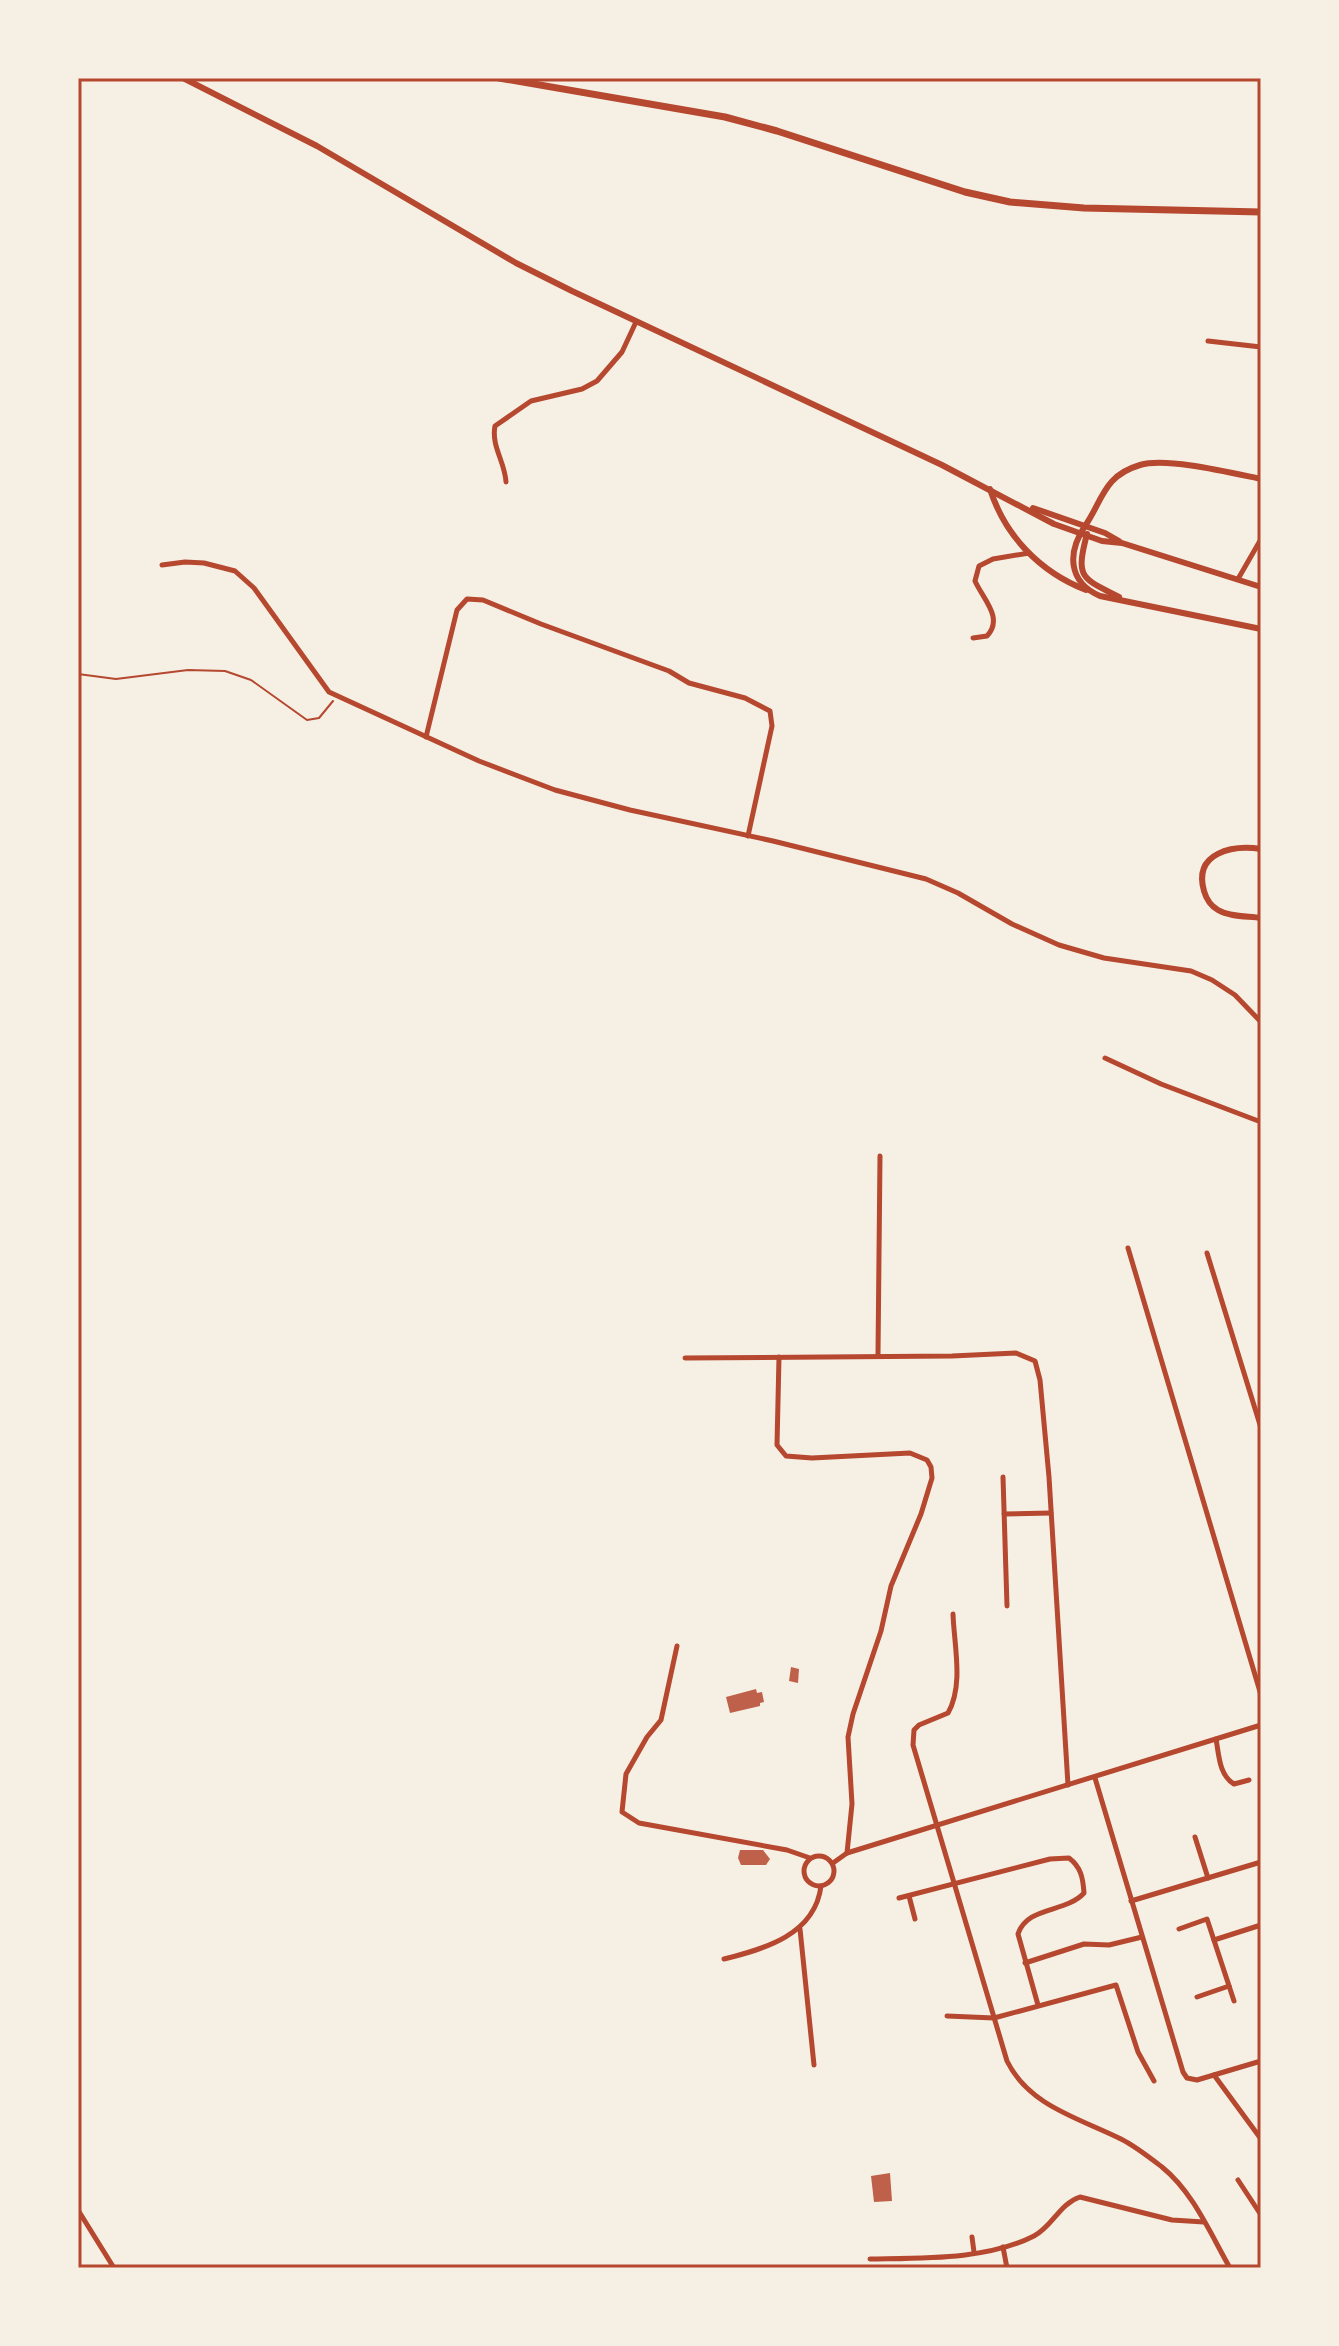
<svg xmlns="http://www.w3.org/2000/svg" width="1339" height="2346" font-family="'Exo 2',sans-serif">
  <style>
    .building { fill: #bf614a }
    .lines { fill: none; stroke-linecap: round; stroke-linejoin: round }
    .path { stroke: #b5482f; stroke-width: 2 }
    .minor { stroke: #b5482f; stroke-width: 5 }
    .tertiary { stroke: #b5482f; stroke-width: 6 }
    .secondary { stroke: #b5482f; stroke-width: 7 }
    .neatline { fill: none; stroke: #b5482f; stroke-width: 3 }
  </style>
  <rect width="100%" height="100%" fill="#f6efe4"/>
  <g class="building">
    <path d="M 791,1667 L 799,1669 L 798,1683 L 789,1681 Z"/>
    <path d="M 756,1689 L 757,1693 L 762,1692 L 764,1702 L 760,1703 L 760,1706 L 730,1713 L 726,1697 Z"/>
    <path d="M 740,1850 L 763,1850 L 770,1859 L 766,1865 L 741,1865 L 738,1858 Z"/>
    <path d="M 890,2173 L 892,2201 L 874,2202 L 871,2176 Z"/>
  </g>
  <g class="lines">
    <path class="path" d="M 78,674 L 116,679 L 188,670 L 225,671 L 251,680 L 307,720 L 319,718 L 333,701"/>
    <g class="minor">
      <path d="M 1208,341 L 1261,347"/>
      <path d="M 506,482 C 505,462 491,446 495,426 L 531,401 L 582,389 L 597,381 L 622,352 L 636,322"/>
      <path d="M 162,565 L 185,562 L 204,563 L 235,571 L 254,588 L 329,692 L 479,761 L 555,790 L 630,810 L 773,841 L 926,879 L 958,893 L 1012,924 L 1059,945 L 1104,958 L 1191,971 L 1212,980 L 1235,995 L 1261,1022"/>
      <path d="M 1238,579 L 1261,539"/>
      <path d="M 973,638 L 987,636 C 1004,618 983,599 975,581 L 979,566 L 993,559 L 1029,553"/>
      <path d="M 426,737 L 457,610 L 467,599 L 483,600 L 541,624 L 669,671 L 689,683 L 745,698 L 770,711 L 772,726 L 748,836"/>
      <path d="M 1105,1058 L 1161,1084 L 1261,1122"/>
      <path d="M 1128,1248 L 1261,1695"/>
      <path d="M 1207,1253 L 1261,1428"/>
      <path d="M 878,1355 L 880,1156"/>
      <path d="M 779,1357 L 777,1445 L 786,1456 L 812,1458 L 910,1453 L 927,1460 L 931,1467 L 932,1478 L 921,1514 L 891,1586 L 881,1631 L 853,1714 L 848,1737 L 852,1804 L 847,1853"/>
      <path d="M 685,1358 L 952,1356 L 1016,1353 L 1035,1361 L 1040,1380 L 1049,1477 L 1068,1785"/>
      <path d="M 1003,1477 L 1007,1606"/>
      <path d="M 1004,1514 L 1051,1513"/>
      <path d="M 953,1614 C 954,1645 964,1685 948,1713 L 919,1725 L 914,1730 L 913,1745 L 1007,2061 C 1029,2106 1079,2118 1121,2139 C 1135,2146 1149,2157 1162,2167 C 1193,2192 1210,2233 1230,2268"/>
      <path d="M 677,1646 L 661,1720 L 647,1737 L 626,1774 L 622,1812 L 639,1823 L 787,1850 L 810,1858"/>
      <path d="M 1216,1739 C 1219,1755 1219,1775 1234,1784 L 1249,1780"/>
      <path d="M 1095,1778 L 1183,2072 L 1187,2078 L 1197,2080 L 1261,2061"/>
      <path d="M 1195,1837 L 1208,1878"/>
      <circle cx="819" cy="1871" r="15"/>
      <path d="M 833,1863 L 847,1853 L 1261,1725"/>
      <path d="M 909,1896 L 915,1919"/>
      <path d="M 899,1898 L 1050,1859 L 1069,1858 C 1081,1867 1083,1878 1084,1893 C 1066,1913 1027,1906 1018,1934 L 1038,2005"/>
      <path d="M 1131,1901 L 1261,1862"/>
      <path d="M 800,1929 L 814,2065"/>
      <path d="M 1179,1929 L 1207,1919 L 1234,2001"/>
      <path d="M 1214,1940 L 1261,1925"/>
      <path d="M 724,1959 C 764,1949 815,1935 821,1886"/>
      <path d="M 1025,1963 L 1084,1944 L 1109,1945 L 1142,1937"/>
      <path d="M 1197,1997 L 1229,1986"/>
      <path d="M 947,2016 L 994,2018 L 1116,1985 L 1138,2052 L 1154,2081"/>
      <path d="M 1214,2075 L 1261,2139"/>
      <path d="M 1238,2180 L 1261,2215"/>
      <path d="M 78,2210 L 114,2268"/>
      <path d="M 972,2237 L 974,2252"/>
      <path d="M 1003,2247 L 1007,2268"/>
      <path d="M 870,2259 C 923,2258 987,2260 1034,2236 C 1053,2226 1059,2204 1080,2197 L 1172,2220 L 1204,2222"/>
    </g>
    <g class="tertiary">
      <path d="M 183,78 L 317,146 L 516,263 L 572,291 L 942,465 L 1054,524 L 1102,541 L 1122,543 L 1261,587"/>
      <path d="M 1261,479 C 1232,473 1167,457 1140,465 C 1103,476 1103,500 1085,526 C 1067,553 1068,582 1100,596 L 1261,629"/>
      <path d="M 990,489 C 1005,536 1040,572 1086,590"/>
      <path d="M 1033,508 L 1105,533 L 1119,541"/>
      <path d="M 1087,534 C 1075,579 1082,578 1119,597"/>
      <path d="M 1261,849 C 1233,845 1193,852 1204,891 C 1206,898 1211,906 1218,910 C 1230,917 1247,916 1261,918"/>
    </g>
    <path class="secondary" d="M 499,78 L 725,117 L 777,131 L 965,192 L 1010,202 L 1084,208 L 1261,212"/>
  </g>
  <rect width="1339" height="2346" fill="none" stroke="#f6efe4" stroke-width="160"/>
  <rect x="80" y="80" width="1179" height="2186" class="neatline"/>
</svg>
